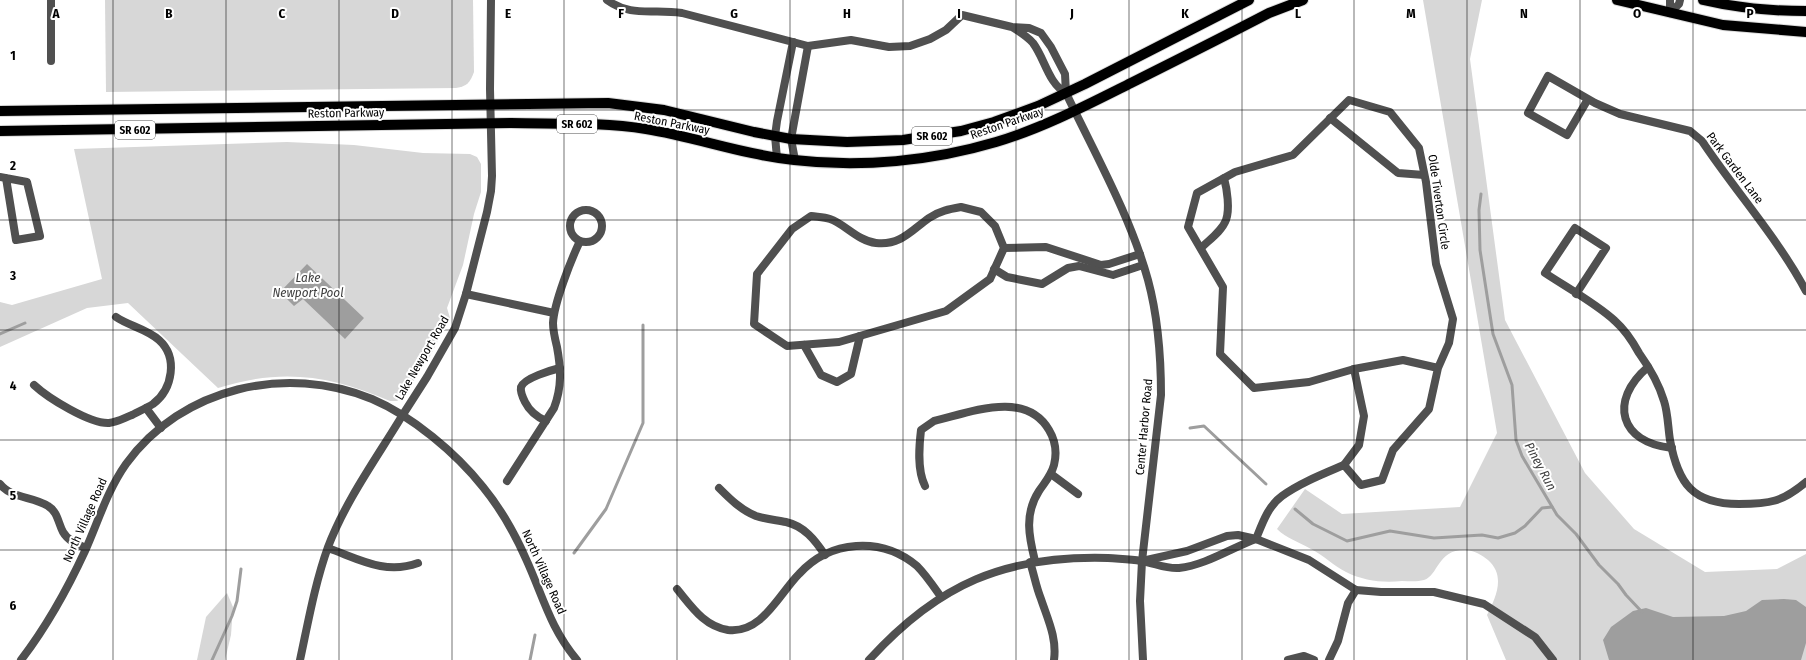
<svg xmlns="http://www.w3.org/2000/svg" width="1806" height="660" font-family="'Fira Sans Condensed',sans-serif">
  <style>
    .green { fill: #d7d7d7 }
    .water { fill: #9e9e9e }
    .lines { fill: none; stroke-linecap: round; stroke-linejoin: round }
    .stream { stroke: #9e9e9e; stroke-width: 3 }
    .primary-casing { stroke: #dbdbdb; stroke-width: 12 }
    .minor { stroke: #505050; stroke-width: 8 }
    .tertiary { stroke: #505050; stroke-width: 8 }
    .primary { stroke: #000; stroke-width: 10 }
    .grid { fill: none; stroke: #000; stroke-width: 1; stroke-opacity: 0.55 }
    .labels { text-anchor: middle; stroke-width: 4; stroke-linejoin: round; paint-order: stroke }
    .shield { fill: #fff; stroke: #4c4c4c; stroke-width: 1 }
    .shield-label { font-size: 11px; font-weight: bold; fill: #000 }
    .street-label { font-size: 12px; fill: #000; stroke: #fff }
    .water-label { font-size: 13px; font-style: italic; fill: #3f3f3f; stroke: #fff }
    .grid-label { font-size: 13px; text-anchor: middle; font-weight: bold; fill: #000; stroke: #fff; stroke-width: 4; stroke-linejoin: round; paint-order: stroke }
  </style>
  <rect width="100%" height="100%" fill="#fff"/>
  <g class="green">
    <path d="M 105,0 L 473,0 L 474,72 C 470,83 467,86 456,88 L 106,92 Z"/>
    <path d="M 1423,0 L 1482,0 L 1470,59 L 1505,320 L 1585,473 L 1634,529 L 1705,572 L 1777,569 L 1806,554 L 1806,660 L 1506,660 L 1487,615 C 1496,597 1506,576 1488,560 C 1482,555 1475,551 1466,550 C 1437,549 1439,575 1424,580 C 1417,582 1409,581 1402,581 C 1383,583 1364,581 1346,572 C 1334,566 1323,555 1311,549 C 1299,542 1286,538 1277,529 L 1305,489 L 1342,514 L 1460,507 L 1497,433 Z"/>
    <path d="M 287,142 L 354,145 L 423,153 L 470,154 L 477,157 L 481,164 L 481,192 L 474,214 L 463,265 L 447,308 L 450,318 L 430,356 L 403,397 L 397,401 L 390,401 C 329,375 282,368 218,388 L 128,303 L 87,308 L 0,347 L 0,302 L 12,305 L 102,279 L 74,149 Z"/>
    <path d="M 227,593 L 233,607 L 231,635 L 225,660 L 197,660 L 206,617 Z"/>
  </g>
  <g class="water">
    <path d="M 307,264 L 364,318 L 345,339 L 303,299 L 294,306 L 280,292 Z"/>
    <path d="M 1784,599 L 1796,600 L 1806,607 L 1806,643 L 1801,660 L 1609,660 L 1603,640 L 1611,627 L 1633,611 L 1646,608 L 1673,617 L 1724,616 L 1746,611 L 1762,600 Z"/>
  </g>
  <g class="lines">
    <g class="stream">
      <path d="M 1481,194 L 1479,210 L 1480,250 L 1493,334 L 1512,385 L 1516,440 L 1522,456 L 1557,515 L 1576,534 L 1599,565 L 1618,584 L 1626,595 L 1642,612"/>
      <path d="M 0,334 L 25,323"/>
      <path d="M 1190,428 L 1204,426 L 1266,484"/>
      <path d="M 1295,509 L 1313,524 L 1347,541 L 1390,531 L 1434,538 L 1482,535 L 1498,538 L 1515,533 L 1525,526 L 1542,508 L 1552,507"/>
      <path d="M 574,553 L 606,509 L 643,423 L 643,325"/>
      <path d="M 212,660 L 232,616 L 237,601 L 241,569"/>
      <path d="M 530,660 L 535,635"/>
    </g>
    <defs>
      <g id="primary">
        <path d="M 1617,0 L 1723,25 L 1806,32"/>
        <path d="M 1703,0 C 1737,8 1771,11 1806,11"/>
        <path d="M 0,111 L 608,103 L 664,110 L 754,132 L 791,139 L 847,142 L 903,140 L 928,136 L 961,131 L 994,122 L 1038,106 L 1085,84 L 1249,0"/>
        <path d="M 0,131 L 511,123 C 556,124 602,122 646,129 C 696,137 744,155 794,160 C 861,168 932,161 996,142 C 1043,128 1087,105 1131,83 C 1177,60 1223,37 1269,13 L 1303,0"/>
      </g>
    </defs>
    <use href="#primary" class="primary-casing"/>
    <g class="minor">
      <path d="M 607,0 C 632,18 653,8 682,13 L 808,46 L 851,40 L 889,47 L 910,46 L 930,39 L 946,30 L 962,15 L 1012,27 L 1029,28 L 1041,33 L 1051,47 L 1065,74 L 1066,93 C 1048,83 1045,59 1033,43 C 1027,36 1020,32 1012,27"/>
      <path d="M 1670,0 L 1670,13"/>
      <path d="M 1670,13 L 1679,4 L 1680,0"/>
      <path d="M 51,61 L 51,0"/>
      <path d="M 1588,99 L 1567,135 L 1528,113 L 1548,76 L 1595,103 L 1620,114 L 1690,131 L 1702,141 C 1736,192 1777,237 1806,291"/>
      <path d="M 1330,118 L 1398,173 L 1424,175"/>
      <path d="M 777,158 L 775,136 L 777,121 L 793,42"/>
      <path d="M 795,160 L 791,139 L 808,46"/>
      <path d="M 0,177 L 27,182 L 40,236 L 16,240 L 6,178"/>
      <path d="M 961,207 L 981,212 L 995,226 L 1004,248 L 990,279 L 946,311 L 839,342 L 787,346 L 754,324 L 757,274 L 792,229 L 811,216 C 817,217 824,217 830,219 C 845,224 858,241 876,243 C 900,246 912,230 929,218 C 939,211 950,209 961,207 Z"/>
      <circle cx="586" cy="226" r="16"/>
      <path d="M 1004,248 L 1046,247 L 1101,265 L 1109,264 L 1140,254"/>
      <path d="M 1201,248 C 1209,240 1222,231 1226,220 C 1230,209 1227,189 1224,178"/>
      <path d="M 994,269 L 1007,277 L 1042,284 L 1068,268 L 1079,266 L 1113,275 L 1143,265"/>
      <path d="M 466,294 L 554,313"/>
      <path d="M 1576,294 L 1606,248 L 1575,228 L 1545,273 C 1566,287 1597,304 1615,321 C 1624,329 1633,342 1639,353 C 1649,367 1659,384 1664,401 C 1668,413 1668,428 1670,440 C 1678,484 1693,504 1739,504 C 1770,504 1782,502 1806,482"/>
      <path d="M 804,345 L 821,375 L 837,382 L 851,374 L 860,336"/>
      <path d="M 1648,367 C 1608,401 1620,443 1672,448"/>
      <path d="M 34,385 C 48,398 90,424 109,423 C 117,422 124,418 132,415 C 139,411 147,408 153,404 C 173,389 178,357 159,340 C 147,329 129,326 116,317"/>
      <path d="M 146,408 L 161,428"/>
      <path d="M 546,421 C 537,417 529,410 525,402 C 523,398 520,392 521,387 C 524,378 552,370 560,368"/>
      <path d="M 1344,465 L 1359,445 L 1364,416 L 1354,369"/>
      <path d="M 1051,474 L 1078,494"/>
      <path d="M 507,481 L 554,408 C 562,387 561,369 557,347 C 555,339 553,331 553,323 C 554,303 571,260 580,241"/>
      <path d="M 0,484 C 12,499 33,496 48,506 C 58,512 58,523 63,532 C 68,541 78,545 86,548"/>
      <path d="M 925,486 C 917,470 919,447 921,430 L 934,421 C 969,413 1025,389 1049,430 C 1055,440 1057,453 1054,465 C 1051,476 1045,482 1039,491 C 1024,514 1029,537 1035,561"/>
      <path d="M 719,488 C 730,499 741,510 756,516 C 765,519 776,520 786,522 C 804,526 815,540 825,555"/>
      <path d="M 1256,539 C 1262,524 1268,506 1282,496 C 1300,483 1323,474 1344,465 L 1361,485 L 1382,480 L 1393,450 L 1429,409 L 1438,368 L 1449,343 L 1453,319 L 1436,264 L 1426,182 L 1419,148 L 1390,112 L 1349,100 L 1293,155 L 1235,172 L 1197,193 L 1188,227 L 1223,287 L 1220,354 L 1254,388 L 1309,382 L 1354,369 L 1403,360 L 1438,368"/>
      <path d="M 328,548 C 359,559 385,575 418,563"/>
      <path d="M 1030,562 C 1034,574 1036,587 1041,599 C 1048,620 1057,638 1054,660"/>
      <path d="M 677,589 C 692,607 704,626 728,630 C 762,634 779,594 799,574 C 830,540 881,536 917,566 C 926,575 934,587 941,597"/>
      <path d="M 300,660 C 308,623 315,583 328,547 C 346,500 376,459 402,416"/>
      <path d="M 1288,660 L 1304,656 L 1314,660"/>
      <path d="M 1329,660 L 1338,641 L 1348,603 L 1356,590"/>
    </g>
    <g class="tertiary">
      <path d="M 1066,93 C 1095,154 1130,215 1148,280 C 1158,317 1161,356 1161,395 L 1142,561 L 1140,601 L 1143,660"/>
      <path d="M 402,416 L 427,377 L 455,328 L 466,294 L 487,212 L 491,191 L 492,176 L 490,89 L 491,0"/>
      <path d="M 1142,561 L 1187,551 L 1227,536 L 1238,535 L 1256,539 L 1309,560 L 1356,590 L 1381,592 L 1434,592 L 1484,604 L 1535,637 L 1553,660"/>
      <path d="M 21,660 C 47,626 67,590 85,551 C 98,522 107,491 126,464 C 182,387 286,364 372,399 C 412,416 456,453 483,487 C 501,509 515,534 526,559 C 543,596 550,628 577,660"/>
      <path d="M 869,660 C 938,584 1005,555 1108,558 C 1119,559 1130,559 1141,561 C 1155,563 1165,569 1179,568 C 1206,565 1231,548 1256,539"/>
    </g>
    <use href="#primary" class="primary"/>
  </g>
  <path class="grid" d="M 113,0 L 113,660M 226,0 L 226,660M 339,0 L 339,660M 452,0 L 452,660M 564,0 L 564,660M 677,0 L 677,660M 790,0 L 790,660M 903,0 L 903,660M 1016,0 L 1016,660M 1129,0 L 1129,660M 1242,0 L 1242,660M 1354,0 L 1354,660M 1467,0 L 1467,660M 1580,0 L 1580,660M 1693,0 L 1693,660M 0,110 L 1806,110M 0,220 L 1806,220M 0,330 L 1806,330M 0,440 L 1806,440M 0,550 L 1806,550"/>
  <g class="labels">
    <g class="shield">
      <rect x="557" y="115" width="40" height="18" rx="3"/>
      <rect x="115" y="121" width="40" height="18" rx="3"/>
      <rect x="912" y="127" width="40" height="18" rx="3"/>
    </g>
    <g class="shield-label">
      <text x="577" y="128">SR 602</text>
      <text x="135" y="134">SR 602</text>
      <text x="932" y="140">SR 602</text>
    </g>
    <g class="street-label">
      <text transform="translate(346 113) rotate(-1)" y="4">Reston Parkway</text>
      <text transform="translate(672 123) rotate(11)" y="4">Reston Parkway</text>
      <text transform="translate(1007 123) rotate(-19)" y="4">Reston Parkway</text>
      <text transform="translate(1735 168) rotate(53)" y="4">Park Garden Lane</text>
      <text transform="translate(1439 202) rotate(82)" y="4">Olde Tiverton Circle</text>
      <text transform="translate(422 358) rotate(-60)" y="4">Lake Newport Road</text>
      <text transform="translate(1144 427) rotate(-85)" y="4">Center Harbor Road</text>
      <text transform="translate(85 520) rotate(-66)" y="4">North Village Road</text>
      <text transform="translate(544 572) rotate(66)" y="4">North Village Road</text>
    </g>
    <g class="water-label">
      <text x="308" y="282">Lake<tspan x="308" dy="15">Newport Pool</tspan></text>
      <text transform="translate(1541 466) rotate(62)" y="5">Piney Run</text>
    </g>
  </g>
  <g class="grid-label">
    <text x="56" y="18">A</text>
    <text x="169" y="18">B</text>
    <text x="282" y="18">C</text>
    <text x="395" y="18">D</text>
    <text x="508" y="18">E</text>
    <text x="621" y="18">F</text>
    <text x="734" y="18">G</text>
    <text x="847" y="18">H</text>
    <text x="959" y="18">I</text>
    <text x="1072" y="18">J</text>
    <text x="1185" y="18">K</text>
    <text x="1298" y="18">L</text>
    <text x="1411" y="18">M</text>
    <text x="1524" y="18">N</text>
    <text x="1637" y="18">O</text>
    <text x="1750" y="18">P</text>
    <text x="13" y="60">1</text>
    <text x="13" y="170">2</text>
    <text x="13" y="280">3</text>
    <text x="13" y="390">4</text>
    <text x="13" y="500">5</text>
    <text x="13" y="610">6</text>
  </g>
</svg>
